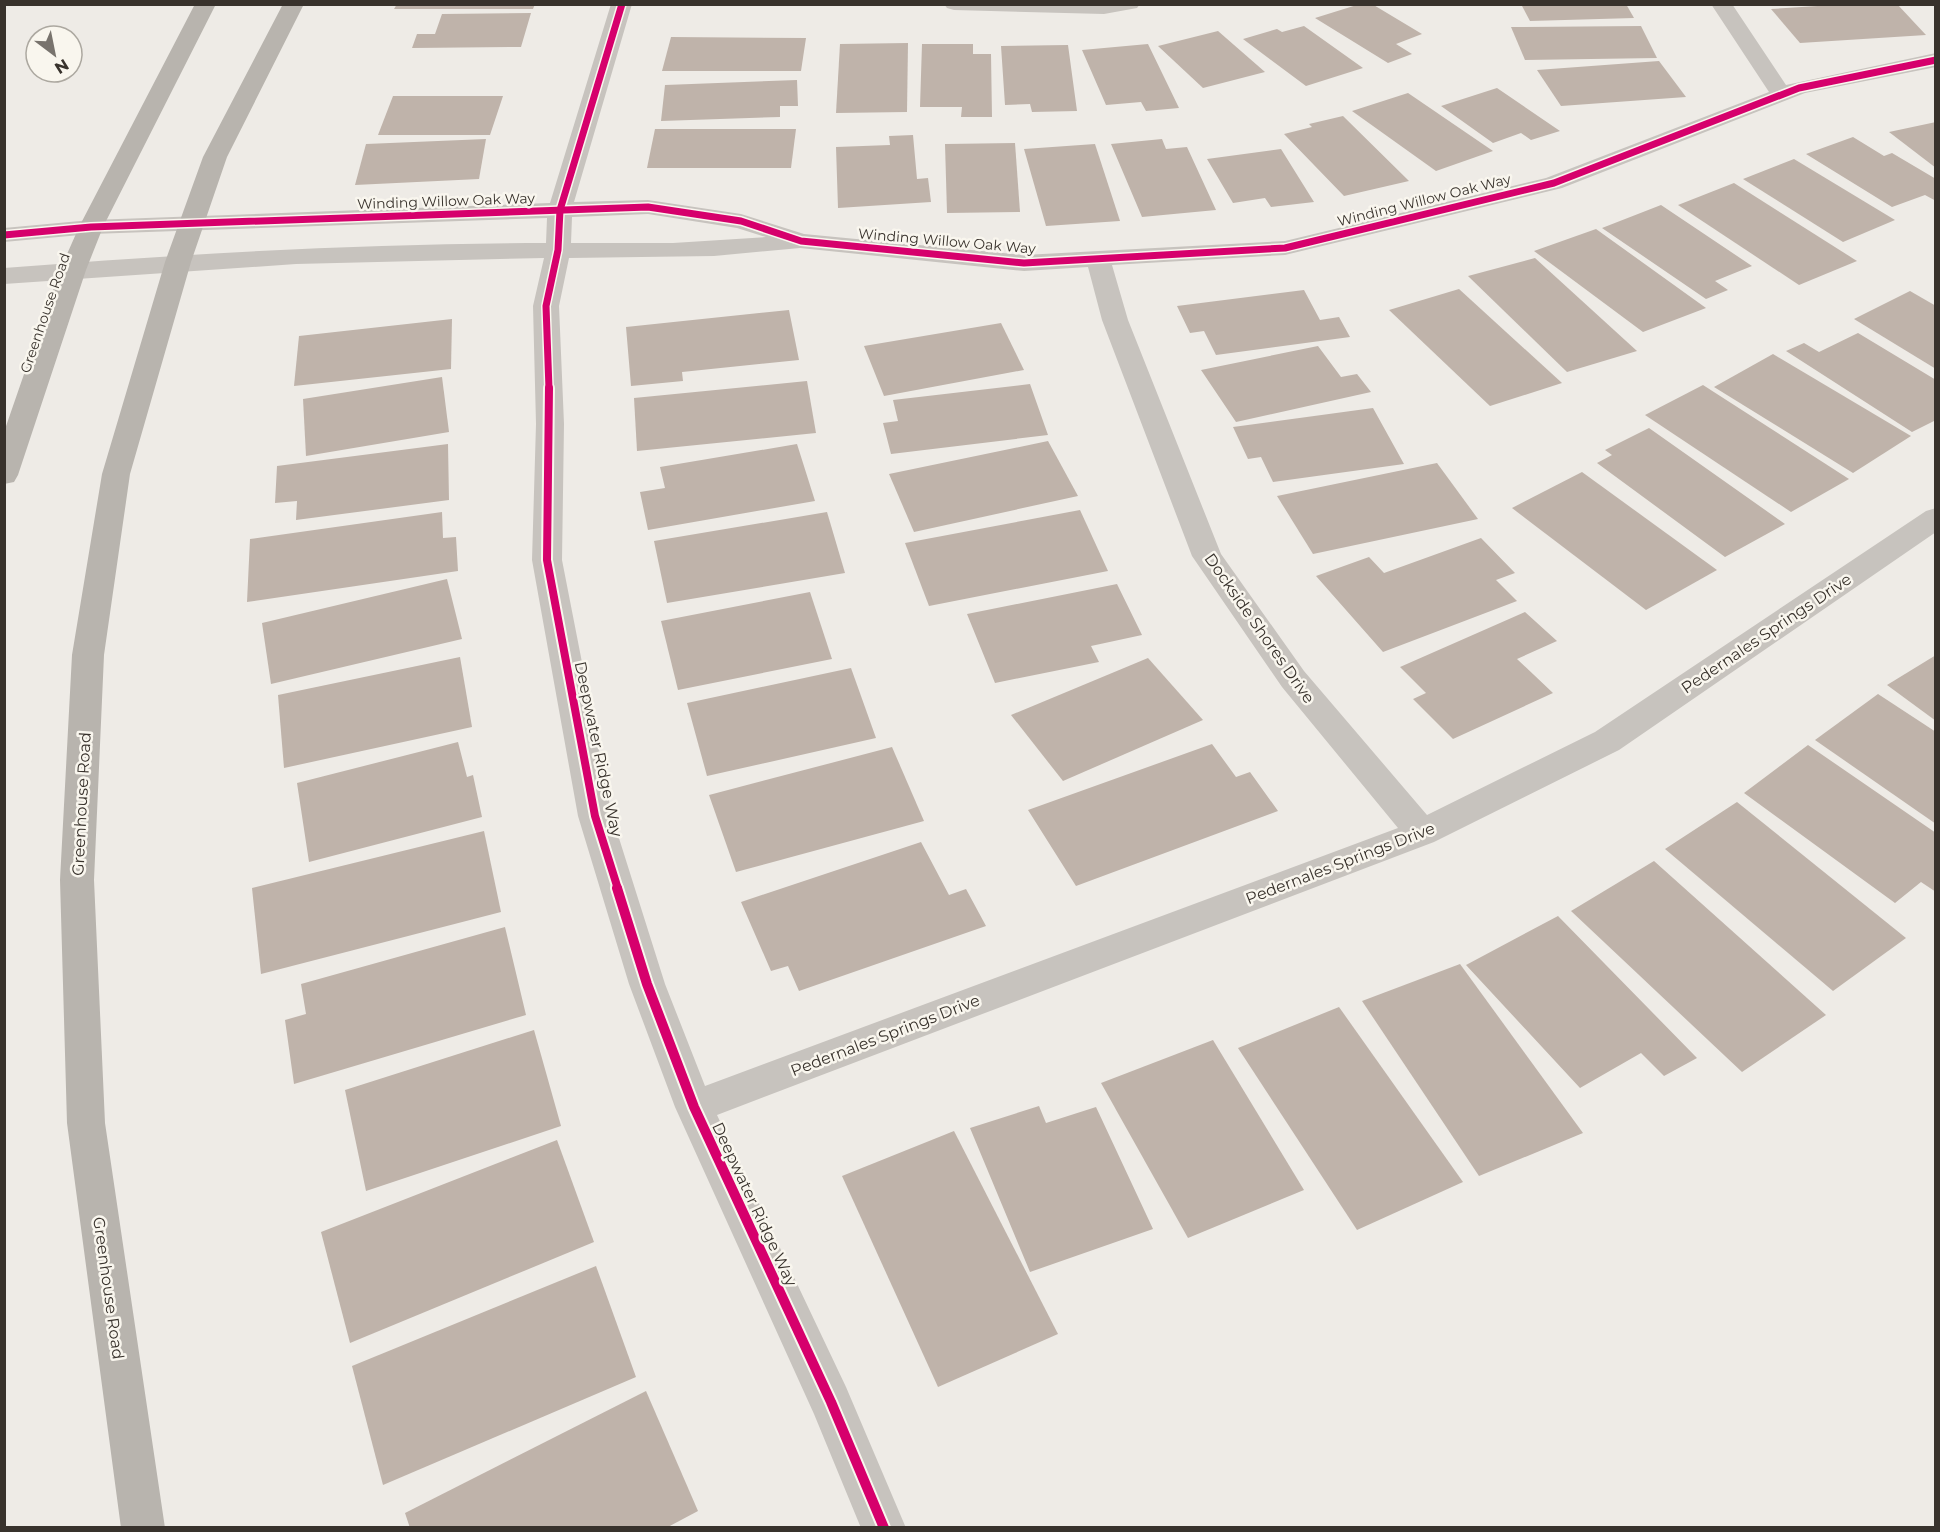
<svg xmlns="http://www.w3.org/2000/svg" width="1940" height="1532" font-family="Montserrat,sans-serif">
  <style>
    .building { fill: #bfb3aa }
    .lines { fill: none; stroke-linecap: round; stroke-linejoin: round }
    .street { fill: #c7c3be; fill-rule: evenodd }
    .secondary { fill: #b8b4ae; fill-rule: evenodd }
    .cycleway-far2-casing { stroke: #f9f6ee; stroke-width: 10 }
    .cycleway-far1-casing { stroke: #f9f6ee; stroke-width: 12 }
    .cycleway-casing { stroke: #f9f6ee; stroke-width: 14 }
    .cycleway-far2 { stroke: #d6006c; stroke-width: 7 }
    .cycleway-far1 { stroke: #d6006c; stroke-width: 8 }
    .cycleway { stroke: #d6006c; stroke-width: 10 }
    .labels { text-anchor: middle; stroke-width: 5; stroke-linejoin: round; paint-order: stroke }
    .far-street-label { font-size: 14px; fill: #38322c; stroke: #f9f6ee }
    .street-label { font-size: 16px; fill: #38322c; stroke: #f9f6ee }
  </style>
  <rect width="100%" height="100%" fill="#eeebe6"/>
  <g class="building">
    <path d="M 397,4 L 535,4 L 533,9 L 394,9 Z"/>
    <path d="M 1360,4 L 1372,4 L 1422,34 L 1396,44 L 1412,54 L 1388,63 L 1315,18 Z"/>
    <path d="M 1521,4 L 1626,4 L 1634,18 L 1530,21 Z"/>
    <path d="M 1849,4 L 1897,4 L 1926,35 L 1800,43 L 1771,9 Z"/>
    <path d="M 531,13 L 521,47 L 412,48 L 417,34 L 435,34 L 442,14 Z"/>
    <path d="M 1304,26 L 1363,68 L 1306,86 L 1243,39 L 1277,29 L 1282,32 Z"/>
    <path d="M 1641,26 L 1657,58 L 1525,60 L 1511,27 Z"/>
    <path d="M 1218,31 L 1265,72 L 1203,88 L 1158,46 Z"/>
    <path d="M 671,37 L 806,38 L 801,71 L 662,71 Z"/>
    <path d="M 908,43 L 907,112 L 836,113 L 840,44 Z"/>
    <path d="M 922,44 L 973,44 L 973,54 L 991,54 L 992,117 L 961,117 L 962,107 L 920,107 Z"/>
    <path d="M 1148,44 L 1179,108 L 1146,111 L 1141,102 L 1106,105 L 1082,50 Z"/>
    <path d="M 1068,45 L 1077,111 L 1032,112 L 1030,104 L 1005,105 L 1001,46 Z"/>
    <path d="M 1659,61 L 1686,97 L 1561,106 L 1537,70 Z"/>
    <path d="M 797,80 L 798,106 L 780,106 L 780,117 L 661,121 L 665,85 Z"/>
    <path d="M 1497,88 L 1560,131 L 1531,140 L 1521,133 L 1493,143 L 1441,106 Z"/>
    <path d="M 1408,93 L 1493,151 L 1436,171 L 1352,111 Z"/>
    <path d="M 393,96 L 503,96 L 490,135 L 378,135 Z"/>
    <path d="M 1343,116 L 1409,181 L 1344,196 L 1284,134 L 1312,127 L 1309,124 Z"/>
    <path d="M 1936,122 L 1936,168 L 1889,132 Z"/>
    <path d="M 655,129 L 796,129 L 791,168 L 647,168 Z"/>
    <path d="M 913,135 L 917,179 L 928,178 L 931,202 L 838,208 L 836,147 L 890,145 L 889,136 Z"/>
    <path d="M 1853,137 L 1884,156 L 1892,153 L 1936,179 L 1936,201 L 1925,195 L 1892,207 L 1806,154 Z"/>
    <path d="M 486,139 L 479,179 L 355,185 L 366,144 Z"/>
    <path d="M 1162,139 L 1166,149 L 1187,147 L 1216,210 L 1142,217 L 1111,144 Z"/>
    <path d="M 1015,143 L 1020,212 L 947,213 L 945,144 Z"/>
    <path d="M 1095,144 L 1120,221 L 1046,226 L 1024,149 Z"/>
    <path d="M 1281,149 L 1314,202 L 1271,207 L 1265,198 L 1233,203 L 1207,159 Z"/>
    <path d="M 1794,159 L 1895,220 L 1843,242 L 1743,179 Z"/>
    <path d="M 1734,183 L 1857,261 L 1799,285 L 1678,205 Z"/>
    <path d="M 1661,205 L 1752,266 L 1715,281 L 1728,290 L 1706,299 L 1602,228 Z"/>
    <path d="M 1596,229 L 1706,308 L 1643,332 L 1534,251 Z"/>
    <path d="M 1535,258 L 1637,351 L 1567,372 L 1468,276 Z"/>
    <path d="M 1459,289 L 1562,383 L 1490,406 L 1389,310 Z"/>
    <path d="M 1304,290 L 1320,320 L 1339,317 L 1350,337 L 1216,355 L 1204,331 L 1190,333 L 1177,306 Z"/>
    <path d="M 1910,291 L 1936,306 L 1936,369 L 1854,319 Z"/>
    <path d="M 789,310 L 799,360 L 682,372 L 683,381 L 631,386 L 626,327 Z"/>
    <path d="M 452,319 L 451,369 L 294,386 L 299,336 Z"/>
    <path d="M 1001,323 L 1024,370 L 884,396 L 864,346 Z"/>
    <path d="M 1858,333 L 1936,380 L 1936,420 L 1912,432 L 1786,351 L 1804,343 L 1819,352 Z"/>
    <path d="M 1318,346 L 1341,377 L 1357,374 L 1371,392 L 1236,422 L 1201,370 Z"/>
    <path d="M 1773,354 L 1911,436 L 1853,473 L 1714,387 Z"/>
    <path d="M 442,377 L 449,432 L 306,456 L 303,399 Z"/>
    <path d="M 807,381 L 816,433 L 637,451 L 634,398 Z"/>
    <path d="M 1030,384 L 1048,435 L 891,454 L 883,423 L 898,421 L 893,400 Z"/>
    <path d="M 1703,385 L 1849,479 L 1791,512 L 1645,415 Z"/>
    <path d="M 1373,408 L 1404,464 L 1273,482 L 1261,457 L 1248,459 L 1233,427 Z"/>
    <path d="M 1649,428 L 1785,524 L 1725,557 L 1597,463 L 1612,455 L 1605,450 Z"/>
    <path d="M 1048,441 L 1078,496 L 914,532 L 889,474 Z"/>
    <path d="M 448,444 L 449,500 L 296,520 L 297,501 L 275,503 L 277,466 Z"/>
    <path d="M 797,444 L 815,501 L 648,530 L 640,492 L 665,488 L 660,467 Z"/>
    <path d="M 1437,463 L 1478,519 L 1313,554 L 1277,496 Z"/>
    <path d="M 1582,472 L 1717,570 L 1646,610 L 1512,508 Z"/>
    <path d="M 1080,510 L 1108,571 L 929,606 L 905,543 Z"/>
    <path d="M 442,512 L 443,538 L 456,537 L 458,571 L 247,602 L 250,539 Z"/>
    <path d="M 827,512 L 845,573 L 667,603 L 654,541 Z"/>
    <path d="M 1481,538 L 1515,573 L 1496,580 L 1517,601 L 1383,652 L 1316,576 L 1369,557 L 1384,573 Z"/>
    <path d="M 447,579 L 462,639 L 271,684 L 262,623 Z"/>
    <path d="M 1117,584 L 1142,635 L 1091,646 L 1099,662 L 995,683 L 967,614 Z"/>
    <path d="M 810,592 L 832,659 L 678,690 L 661,621 Z"/>
    <path d="M 1525,612 L 1557,641 L 1517,659 L 1553,693 L 1453,739 L 1413,699 L 1426,693 L 1400,667 Z"/>
    <path d="M 1936,655 L 1936,721 L 1887,685 Z"/>
    <path d="M 460,657 L 472,727 L 284,768 L 278,695 Z"/>
    <path d="M 1148,658 L 1203,720 L 1063,781 L 1011,715 Z"/>
    <path d="M 851,668 L 876,738 L 707,776 L 687,703 Z"/>
    <path d="M 1878,694 L 1936,732 L 1936,824 L 1815,740 Z"/>
    <path d="M 458,742 L 467,777 L 473,775 L 482,817 L 309,862 L 297,783 Z"/>
    <path d="M 1212,744 L 1236,777 L 1250,772 L 1278,811 L 1076,886 L 1028,810 Z"/>
    <path d="M 1808,745 L 1936,833 L 1936,892 L 1921,882 L 1895,903 L 1744,793 Z"/>
    <path d="M 892,747 L 924,821 L 736,872 L 709,795 Z"/>
    <path d="M 1737,802 L 1906,938 L 1833,991 L 1665,849 Z"/>
    <path d="M 484,831 L 501,912 L 261,974 L 252,888 Z"/>
    <path d="M 921,842 L 949,895 L 966,889 L 986,926 L 799,991 L 788,966 L 771,971 L 741,902 Z"/>
    <path d="M 1654,861 L 1826,1015 L 1742,1072 L 1571,911 Z"/>
    <path d="M 1558,916 L 1697,1058 L 1664,1076 L 1641,1053 L 1580,1088 L 1466,965 Z"/>
    <path d="M 505,927 L 526,1015 L 294,1084 L 285,1020 L 306,1014 L 301,984 Z"/>
    <path d="M 1460,964 L 1583,1133 L 1479,1176 L 1362,1001 Z"/>
    <path d="M 1339,1007 L 1463,1182 L 1357,1230 L 1238,1048 Z"/>
    <path d="M 534,1030 L 561,1126 L 366,1191 L 345,1090 Z"/>
    <path d="M 1213,1040 L 1304,1190 L 1188,1238 L 1101,1083 Z"/>
    <path d="M 1039,1106 L 1046,1123 L 1096,1107 L 1153,1229 L 1030,1272 L 970,1128 Z"/>
    <path d="M 954,1131 L 1058,1334 L 938,1387 L 842,1176 Z"/>
    <path d="M 557,1140 L 594,1242 L 350,1343 L 321,1232 Z"/>
    <path d="M 596,1266 L 636,1377 L 383,1485 L 352,1366 Z"/>
    <path d="M 646,1391 L 698,1511 L 666,1528 L 410,1528 L 405,1513 Z"/>
  </g>
  <g class="lines">
    <g class="street">
      <path d="M 611,4 L 632,4 L 574,202 L 648,200 L 741,214 L 804,234 L 1024,255 L 1285,241 L 1546,178 L 1769,92 L 1711,4 L 1732,4 L 1786,85 L 1936,53 L 1936,67 L 1805,93 L 1562,188 L 1285,255 L 1112,265 L 1128,320 L 1221,554 L 1304,671 L 1427,815 L 1595,732 L 1926,511 L 1936,508 L 1936,532 L 1619,750 L 1434,842 L 717,1115 L 846,1387 L 906,1528 L 861,1528 L 814,1414 L 675,1107 L 629,984 L 578,816 L 532,560 L 536,424 L 533,306 L 544,258 L 296,264 L 4,284 L 4,268 C 185,254 365,243 546,243 L 547,218 L 91,234 L 4,242 L 4,228 L 91,220 L 550,203 ZM 648,214 L 737,228 L 766,237 L 673,243 L 571,243 L 572,217 ZM 800,248 L 1024,271 L 1088,267 L 1102,320 L 1192,556 L 1282,687 L 1398,828 L 705,1086 L 665,984 L 612,816 L 562,560 L 564,424 L 559,306 L 569,258 L 714,256 Z"/>
      <path d="M 944,4 L 1140,4 L 1137,8 L 1104,14 L 954,10 L 947,8 Z"/>
    </g>
    <g class="secondary">
      <path d="M 195,4 L 216,4 L 103,227 L 86,270 L 18,475 L 14,482 L 4,484 L 4,432 L 60,270 L 79,227 Z"/>
      <path d="M 283,4 L 304,4 L 227,157 L 191,262 L 130,474 L 104,655 L 94,880 L 105,1123 L 165,1528 L 121,1528 L 67,1123 L 60,880 L 72,655 L 102,474 L 165,262 L 203,157 Z"/>
    </g>
    <defs>
      <g id="cycleway-far2">
        <path d="M 4,235 L 91,227 L 648,207 L 741,221 L 801,241 L 1024,263 L 1285,248 L 1554,183 L 1799,88 L 1936,60"/>
        <path d="M 549,389 L 546,306 L 558,250 L 560,210 L 622,4"/>
      </g>
      <path id="cycleway-far1" d="M 549,388 L 547,560 L 595,816 L 618,889"/>
      <path id="cycleway" d="M 617,888 L 647,984 L 694,1107 L 831,1402 L 884,1528"/>
    </defs>
    <use href="#cycleway-far2" class="cycleway-far2-casing"/>
    <use href="#cycleway-far1" class="cycleway-far1-casing"/>
    <use href="#cycleway" class="cycleway-casing"/>
    <use href="#cycleway-far2" class="cycleway-far2"/>
    <use href="#cycleway-far1" class="cycleway-far1"/>
    <use href="#cycleway" class="cycleway"/>
  </g>
  <g class="labels">
    <g class="far-street-label">
      <text transform="translate(1424 200) rotate(-14)" y="5">Winding Willow Oak Way</text>
      <text transform="translate(446 201) rotate(-2)" y="5">Winding Willow Oak Way</text>
      <text transform="translate(947 241) rotate(5)" y="5">Winding Willow Oak Way</text>
      <text transform="translate(45 313) rotate(-71)" y="5">Greenhouse Road</text>
    </g>
    <g class="street-label">
      <text transform="translate(1260 628) rotate(55)" y="6">Dockside Shores Drive</text>
      <text transform="translate(1766 633) rotate(-34)" y="6">Pedernales Springs Drive</text>
      <text transform="translate(599 749) rotate(78)" y="6">Deepwater Ridge Way</text>
      <text transform="translate(81 804) rotate(-87)" y="6">Greenhouse Road</text>
      <text transform="translate(1340 863) rotate(-21)" y="6">Pedernales Springs Drive</text>
      <text transform="translate(885 1035) rotate(-21)" y="6">Pedernales Springs Drive</text>
      <text transform="translate(755 1204) rotate(65)" y="6">Deepwater Ridge Way</text>
      <text transform="translate(109 1288) rotate(82)" y="6">Greenhouse Road</text>
    </g>
  </g>
  <rect width="1940" height="1532" fill="none" stroke="#38322c" stroke-width="12"/>
  <g transform="translate(54 54) rotate(148)"><circle r="28" fill="#f9f6ee" stroke="#aca8a0" stroke-width="1.5"/>
  <path d="M0-4.5L10 22L0 15L-10 22Z" fill="#78736d"/>
  <text y="-9" font-size="16" font-weight="bold" text-anchor="middle" fill="#38322c">N</text>
  </g>
</svg>
